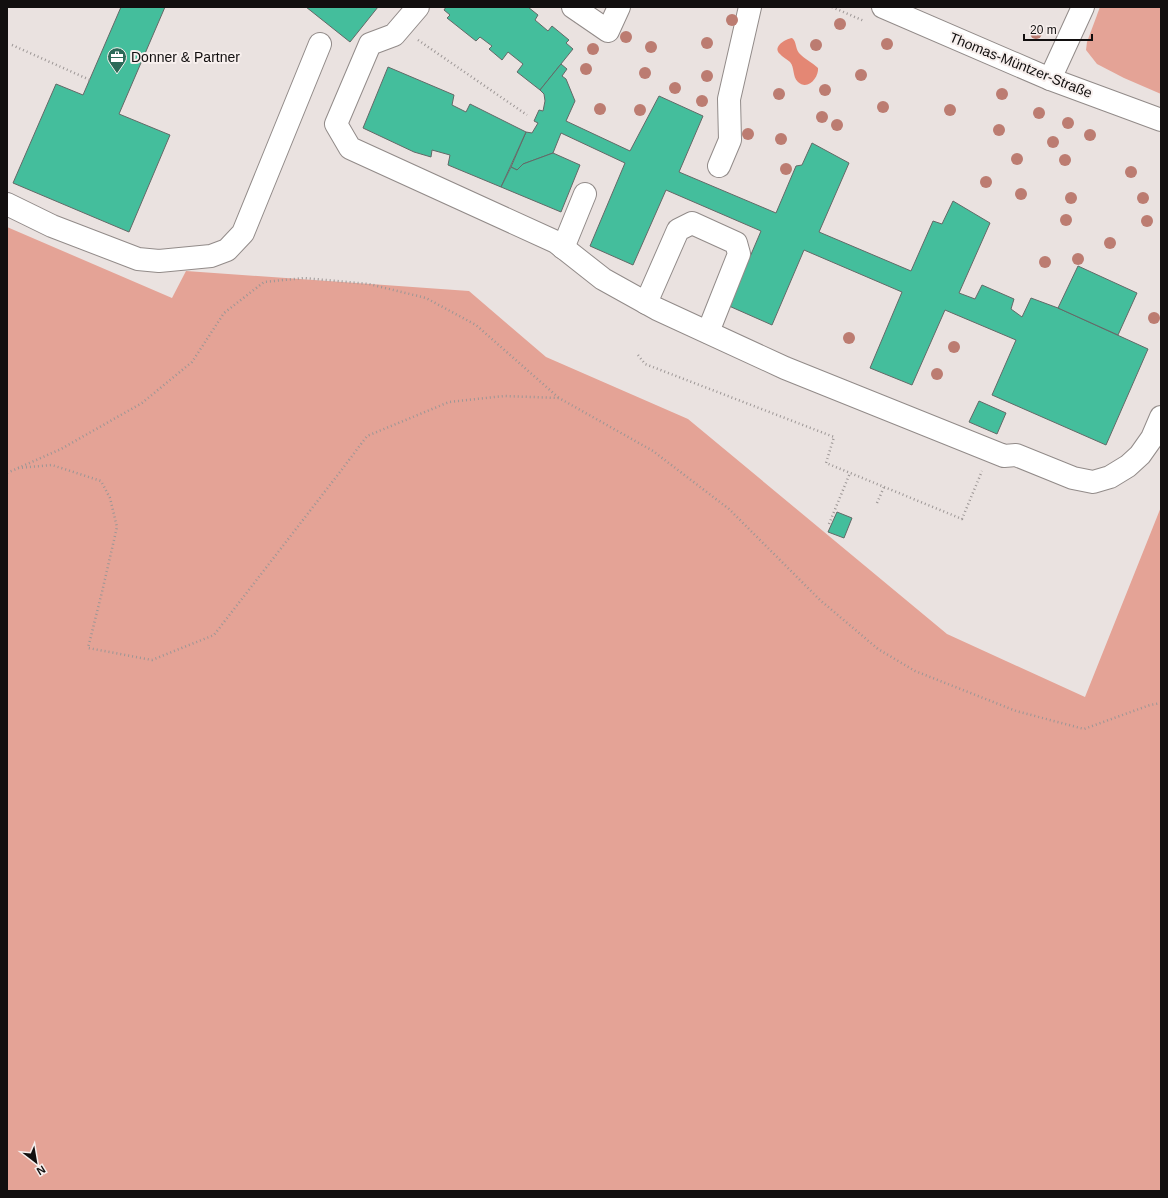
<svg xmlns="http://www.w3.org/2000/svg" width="1168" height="1198" font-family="Arial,sans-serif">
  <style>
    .green { fill: #e4a396 }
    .water { fill: #e48774 }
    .building { fill: #44be9c; stroke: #636967 }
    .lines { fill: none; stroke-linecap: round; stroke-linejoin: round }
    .minor-casing { stroke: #928b89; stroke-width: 24 }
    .path { stroke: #9c9695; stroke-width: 2.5; stroke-dasharray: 1 3; stroke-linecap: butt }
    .minor { stroke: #fff; stroke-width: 22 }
    .tree { fill: #bc7c71 }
    .labels { text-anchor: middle; stroke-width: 4; stroke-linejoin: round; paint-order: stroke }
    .poi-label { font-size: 14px; fill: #120f0f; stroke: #f7efed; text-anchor: start }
    .street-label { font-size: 14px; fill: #120f0f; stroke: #f7efed }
  </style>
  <rect width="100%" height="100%" fill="#eae2e0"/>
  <g class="green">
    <path d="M 1100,7 L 1161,7 L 1161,94 L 1124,78 L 1097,64 L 1086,50 L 1087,42 Z"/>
    <path d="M 7,227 L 172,298 L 186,271 L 469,291 L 546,357 L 688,419 L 947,634 L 1085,697 L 1161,507 L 1161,1191 L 7,1191 Z"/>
  </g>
  <path class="water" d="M 792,38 C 797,42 795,48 799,53 C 804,59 812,62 818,68 C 819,77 808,91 798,82 C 792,76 795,68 790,62 C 787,59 782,57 780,54 C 772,47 785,39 792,38 Z"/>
  <g class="building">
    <path d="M 121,7 L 165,7 L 119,114 L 170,135 L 129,232 L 13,183 L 56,84 L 83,95 Z"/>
    <path d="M 306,7 L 378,7 L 350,42 Z"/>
    <path d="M 446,7 L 528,7 L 538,15 L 535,20 L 548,31 L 552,26 L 569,40 L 566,43 L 573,49 L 540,90 L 517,72 L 523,64 L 508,52 L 502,60 L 489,49 L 492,46 L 480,37 L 476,41 L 447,18 L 450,15 L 444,10 Z"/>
    <path d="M 561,64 L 567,69 L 562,76 L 566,79 L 575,101 L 566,121 L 630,151 L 659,96 L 703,116 L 679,172 L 776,213 L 796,166 L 802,165 L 812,143 L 849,163 L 819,232 L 911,271 L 933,221 L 942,224 L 953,201 L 990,223 L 959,293 L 975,299 L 982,285 L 1014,299 L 1011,309 L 1022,317 L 1031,298 L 1058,308 L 1148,349 L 1106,445 L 992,395 L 1016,340 L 945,310 L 912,385 L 870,368 L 902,292 L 804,250 L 772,325 L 729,306 L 761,231 L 666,190 L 633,265 L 590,246 L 625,163 L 561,133 L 553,153 L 523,164 L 517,170 L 511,167 L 526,132 L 532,133 L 538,123 L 534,121 L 539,110 L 543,111 L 545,101 L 544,94 L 540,90 Z"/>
    <path d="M 388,67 L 454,95 L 452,105 L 466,112 L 470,104 L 526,132 L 501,187 L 448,165 L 450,155 L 432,150 L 431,157 L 414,152 L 363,128 Z"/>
    <path d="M 553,153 L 580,165 L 561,212 L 501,187 L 511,167 L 517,170 L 523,164 Z"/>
    <path d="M 1078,266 L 1137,293 L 1118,335 L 1058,308 Z"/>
    <path d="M 979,401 L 1006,413 L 997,434 L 969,422 Z"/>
    <path d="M 837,512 L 852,518 L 844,538 L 828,532 Z"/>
  </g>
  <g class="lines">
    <defs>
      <g id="minor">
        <path d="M 418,7 L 394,35 L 370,44 L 336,124 L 350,148 L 556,242 L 603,279 L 657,309 L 785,368 L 1004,456 L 1016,455 L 1073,478 L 1093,482 L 1110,477 L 1128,466 L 1140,455 L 1152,438 L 1161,417"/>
        <path d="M 573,7 L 608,31 L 619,7"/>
        <path d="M 883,7 L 1050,79 L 1161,120"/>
        <path d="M 1050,79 L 1083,7"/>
        <path d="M 719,166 L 730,140 L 729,99 L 750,7"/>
        <path d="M 7,204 L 52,226 L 138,259 L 159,261 L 211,256 L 227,250 L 243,233 L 320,44"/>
        <path d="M 563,248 L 585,194"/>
        <path d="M 646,303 L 678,230 L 692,223 L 736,243 L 739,254 L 708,332"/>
      </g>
    </defs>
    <use href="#minor" class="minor-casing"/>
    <g class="path">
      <path d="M 832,7 L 864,21"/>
      <path d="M 418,40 L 527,115"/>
      <path d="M 12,45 L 90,80"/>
      <path d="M 638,355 L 645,364 L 834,437 L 826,463 L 962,519 L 982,471"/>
      <path d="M 18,468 L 52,465 L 101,481 L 110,498 L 117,527 L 102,592 L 88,648 L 152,660 L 214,635 L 340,472 L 367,436 L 449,402 L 504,396 L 559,398 L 653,451 L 729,509 L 820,600 L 878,649 L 915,671 L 1016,711 L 1084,729 L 1150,705 L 1161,703"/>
      <path d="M 7,473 L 61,449 L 142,403 L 192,362 L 224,313 L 264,282 L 304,278 L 369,284 L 426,298 L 476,325 L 559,398"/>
      <path d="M 877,503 L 884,487"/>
      <path d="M 829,524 L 850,473"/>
    </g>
    <use href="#minor" class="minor"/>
  </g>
  <g class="tree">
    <circle cx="732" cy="20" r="6"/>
    <circle cx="840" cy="24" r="6"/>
    <circle cx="1036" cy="33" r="6"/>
    <circle cx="626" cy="37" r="6"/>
    <circle cx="707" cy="43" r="6"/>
    <circle cx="887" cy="44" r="6"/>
    <circle cx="816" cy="45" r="6"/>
    <circle cx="651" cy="47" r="6"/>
    <circle cx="593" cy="49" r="6"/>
    <circle cx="586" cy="69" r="6"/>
    <circle cx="645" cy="73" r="6"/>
    <circle cx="861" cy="75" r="6"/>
    <circle cx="707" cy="76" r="6"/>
    <circle cx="675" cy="88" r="6"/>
    <circle cx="825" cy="90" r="6"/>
    <circle cx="779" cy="94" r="6"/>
    <circle cx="1002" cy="94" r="6"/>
    <circle cx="702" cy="101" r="6"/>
    <circle cx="883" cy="107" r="6"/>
    <circle cx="600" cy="109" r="6"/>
    <circle cx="640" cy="110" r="6"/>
    <circle cx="950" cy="110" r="6"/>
    <circle cx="1039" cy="113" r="6"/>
    <circle cx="822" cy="117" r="6"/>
    <circle cx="1068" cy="123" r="6"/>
    <circle cx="837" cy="125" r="6"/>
    <circle cx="999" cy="130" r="6"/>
    <circle cx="748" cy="134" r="6"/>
    <circle cx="1090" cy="135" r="6"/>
    <circle cx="781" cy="139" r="6"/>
    <circle cx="1053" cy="142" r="6"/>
    <circle cx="1017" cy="159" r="6"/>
    <circle cx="1065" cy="160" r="6"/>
    <circle cx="786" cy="169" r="6"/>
    <circle cx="1131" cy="172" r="6"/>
    <circle cx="986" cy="182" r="6"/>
    <circle cx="1021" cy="194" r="6"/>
    <circle cx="1071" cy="198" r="6"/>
    <circle cx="1143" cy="198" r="6"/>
    <circle cx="1066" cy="220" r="6"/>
    <circle cx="1147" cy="221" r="6"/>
    <circle cx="1110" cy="243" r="6"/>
    <circle cx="1078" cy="259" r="6"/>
    <circle cx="1045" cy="262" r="6"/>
    <circle cx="1154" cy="318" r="6"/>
    <circle cx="849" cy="338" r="6"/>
    <circle cx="954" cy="347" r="6"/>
    <circle cx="937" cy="374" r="6"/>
  </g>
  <defs>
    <symbol id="office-pin" viewBox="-11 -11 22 30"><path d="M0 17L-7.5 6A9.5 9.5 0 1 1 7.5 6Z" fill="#2b6a58" stroke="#f7efed"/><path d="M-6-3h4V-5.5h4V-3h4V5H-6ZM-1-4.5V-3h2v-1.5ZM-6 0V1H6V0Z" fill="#fff"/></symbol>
  </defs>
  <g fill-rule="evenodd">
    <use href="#office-pin" x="106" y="46" width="22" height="30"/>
  </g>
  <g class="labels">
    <g class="poi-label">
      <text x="131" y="62">Donner &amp; Partner</text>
    </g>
    <g class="street-label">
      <text transform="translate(1021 65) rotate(22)" y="5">Thomas-Müntzer-Straße</text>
    </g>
  </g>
  <rect width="1168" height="1198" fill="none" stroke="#120f0f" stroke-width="16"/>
  <g transform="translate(36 1162) rotate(149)" stroke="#f7efed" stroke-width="3" paint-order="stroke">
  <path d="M0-3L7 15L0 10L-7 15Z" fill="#120f0f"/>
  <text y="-6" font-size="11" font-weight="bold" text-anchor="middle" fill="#120f0f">N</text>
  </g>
  <path d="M1024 34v6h68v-6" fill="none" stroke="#120f0f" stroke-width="2"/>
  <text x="1030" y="34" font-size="12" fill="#120f0f" stroke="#f7efed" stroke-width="3" paint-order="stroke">20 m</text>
</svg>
